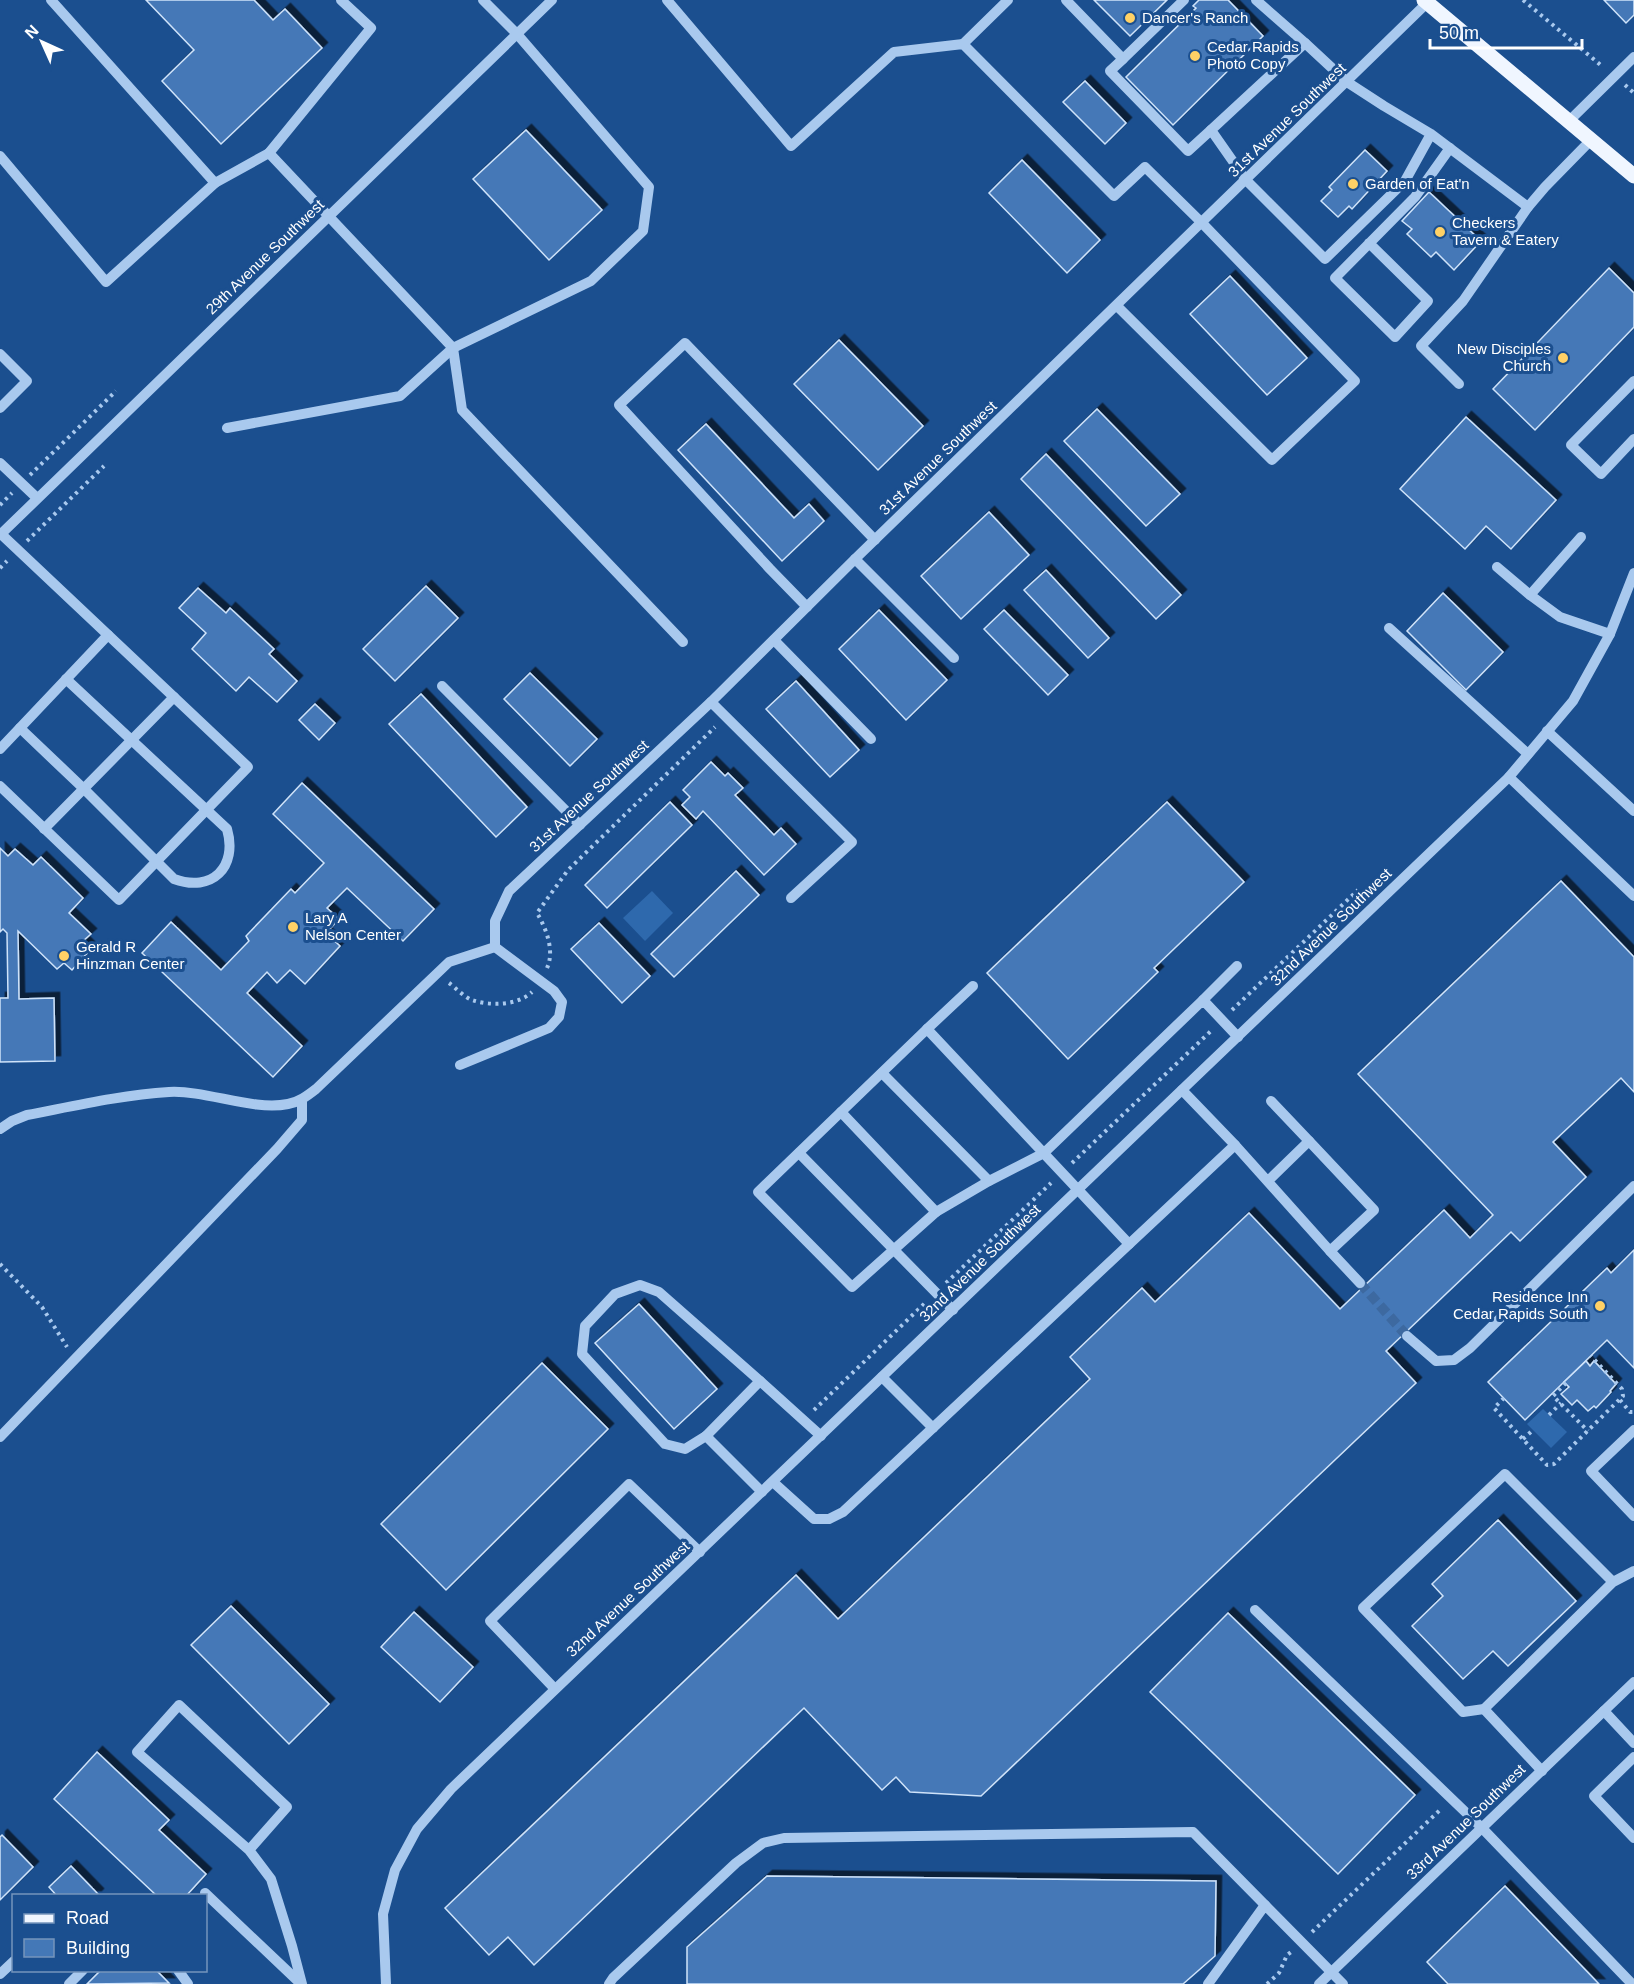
<svg xmlns="http://www.w3.org/2000/svg" width="1634" height="1984" font-family="Arial,sans-serif">
  <style>
    .park { fill: #2e69ad }
    .building { fill: #4478b7; stroke: #cfe3fa; stroke-width: 1.5; filter: url(#shadow) }
    .lines { fill: none; stroke-linecap: round; stroke-linejoin: round }
    .minor-tunnel { stroke: #3d69a0; stroke-width: 10; stroke-dasharray: 10 5; stroke-linecap: butt }
    .path { stroke: #a9c9ee; stroke-width: 4; stroke-dasharray: 3 4.5; stroke-linecap: butt }
    .minor { stroke: #a9c9ee; stroke-width: 10 }
    .major { stroke: #f0f6ff; stroke-width: 15 }
    .poi-dot { fill: #ffd166; stroke: #1b4f8f; stroke-width: 2 }
    .labels { text-anchor: middle; stroke-width: 6; stroke-linejoin: round; paint-order: stroke }
    .poi-label { font-size: 15px; fill: #fff; stroke: #1b4f8f; text-anchor: start }
    .street-label { font-size: 15px; fill: #fff; stroke: #1b4f8f }
  </style>
  <defs>
    <filter id="shadow"><feDropShadow dx="5.5" dy="-5.5" stdDeviation="0" flood-color="#0009"/></filter>
  </defs>
  <rect width="100%" height="100%" fill="#1b4f8f"/>
  <g class="park">
    <path d="M 652,891 L 673,913 L 645,941 L 623,918 Z"/>
    <path d="M 1543,1409 L 1567,1432 L 1551,1448 L 1527,1424 Z"/>
  </g>
  <g class="building">
    <path d="M 146,0 L 254,0 L 273,20 L 285,9 L 322,48 L 221,144 L 162,81 L 194,50 Z"/>
    <path d="M 1094,0 L 1167,0 L 1130,36 Z"/>
    <path d="M 1199,0 L 1228,0 L 1263,36 L 1173,125 L 1126,77 L 1196,8 L 1193,6 Z"/>
    <path d="M 1604,0 L 1634,0 L 1634,15 L 1626,23 Z"/>
    <path d="M 1085,81 L 1126,123 L 1105,144 L 1063,102 Z"/>
    <path d="M 526,130 L 602,210 L 549,260 L 473,179 Z"/>
    <path d="M 1365,150 L 1387,171 L 1352,209 L 1349,206 L 1338,217 L 1321,201 L 1332,190 L 1329,187 Z"/>
    <path d="M 1022,160 L 1100,240 L 1067,273 L 989,193 Z"/>
    <path d="M 1429,192 L 1481,241 L 1454,270 L 1436,252 L 1431,257 L 1407,234 L 1412,229 L 1402,221 Z"/>
    <path d="M 1609,268 L 1634,293 L 1634,327 L 1535,430 L 1493,389 Z"/>
    <path d="M 1230,276 L 1307,358 L 1267,395 L 1190,314 Z"/>
    <path d="M 839,340 L 923,426 L 878,470 L 794,384 Z"/>
    <path d="M 1097,409 L 1180,494 L 1146,526 L 1064,441 Z"/>
    <path d="M 1466,417 L 1556,500 L 1511,549 L 1486,526 L 1465,549 L 1400,489 Z"/>
    <path d="M 706,424 L 794,518 L 809,504 L 824,521 L 782,561 L 678,450 Z"/>
    <path d="M 1046,454 L 1181,595 L 1156,619 L 1021,479 Z"/>
    <path d="M 989,512 L 1029,555 L 961,619 L 921,576 Z"/>
    <path d="M 1046,570 L 1109,638 L 1088,658 L 1024,590 Z"/>
    <path d="M 426,586 L 458,618 L 395,681 L 363,649 Z"/>
    <path d="M 198,588 L 226,613 L 230,608 L 274,649 L 269,654 L 297,681 L 277,702 L 249,677 L 236,691 L 192,649 L 206,633 L 179,608 Z"/>
    <path d="M 1443,593 L 1503,652 L 1466,690 L 1407,631 Z"/>
    <path d="M 879,610 L 947,680 L 906,720 L 839,649 Z"/>
    <path d="M 1004,610 L 1068,675 L 1048,695 L 984,629 Z"/>
    <path d="M 530,673 L 597,739 L 570,766 L 504,699 Z"/>
    <path d="M 796,681 L 859,750 L 830,777 L 766,709 Z"/>
    <path d="M 421,694 L 527,807 L 496,837 L 389,724 Z"/>
    <path d="M 315,704 L 335,723 L 319,740 L 299,720 Z"/>
    <path d="M 711,762 L 725,776 L 728,773 L 743,788 L 735,795 L 774,835 L 781,828 L 796,844 L 764,875 L 703,811 L 696,819 L 682,805 L 690,797 L 683,790 Z"/>
    <path d="M 302,783 L 434,909 L 403,941 L 347,888 L 327,908 L 339,919 L 326,933 L 340,946 L 305,984 L 290,970 L 277,983 L 267,972 L 247,993 L 302,1046 L 273,1077 L 142,953 L 171,922 L 221,970 L 249,941 L 246,936 L 291,889 L 295,893 L 324,863 L 273,814 Z"/>
    <path d="M 670,802 L 692,825 L 607,908 L 585,885 Z"/>
    <path d="M 1167,802 L 1244,882 L 1154,968 L 1158,972 L 1068,1059 L 987,973 Z"/>
    <path d="M 0,848 L 8,856 L 15,849 L 33,865 L 41,857 L 83,898 L 69,913 L 91,934 L 83,941 L 91,949 L 72,970 L 64,963 L 57,969 L 18,931 L 19,999 L 54,998 L 55,1061 L 0,1062 L 0,998 L 8,998 L 7,933 L 3,929 L 0,932 Z"/>
    <path d="M 736,871 L 759,895 L 674,977 L 651,954 Z"/>
    <path d="M 1561,881 L 1634,957 L 1634,1092 L 1621,1078 L 1553,1142 L 1586,1177 L 1520,1241 L 1511,1232 L 1386,1351 L 1416,1383 L 981,1796 L 910,1792 L 896,1777 L 882,1790 L 804,1708 L 534,1965 L 508,1937 L 489,1955 L 445,1908 L 796,1575 L 838,1619 L 1090,1379 L 1070,1357 L 1142,1288 L 1155,1302 L 1249,1213 L 1340,1309 L 1444,1210 L 1470,1238 L 1493,1215 L 1358,1074 Z"/>
    <path d="M 599,923 L 650,976 L 622,1003 L 571,949 Z"/>
    <path d="M 1634,1250 L 1634,1368 L 1607,1340 L 1525,1420 L 1488,1382 L 1607,1268 L 1611,1273 Z"/>
    <path d="M 639,1304 L 717,1389 L 674,1429 L 595,1343 Z"/>
    <path d="M 1586,1361 L 1590,1366 L 1594,1361 L 1616,1384 L 1610,1391 L 1611,1392 L 1596,1408 L 1594,1406 L 1588,1411 L 1577,1400 L 1572,1405 L 1561,1394 L 1569,1387 L 1564,1382 Z"/>
    <path d="M 542,1363 L 608,1429 L 446,1590 L 381,1524 Z"/>
    <path d="M 1498,1520 L 1576,1601 L 1508,1666 L 1493,1651 L 1463,1679 L 1412,1626 L 1443,1596 L 1432,1584 Z"/>
    <path d="M 231,1606 L 329,1704 L 289,1744 L 191,1645 Z"/>
    <path d="M 414,1612 L 473,1667 L 440,1702 L 381,1647 Z"/>
    <path d="M 1228,1613 L 1415,1795 L 1338,1874 L 1150,1692 Z"/>
    <path d="M 97,1752 L 169,1820 L 159,1830 L 206,1874 L 186,1896 L 157,1896 L 54,1799 Z"/>
    <path d="M 2,1835 L 33,1867 L 0,1900 L 0,1837 Z"/>
    <path d="M 71,1866 L 98,1894 L 96,1896 L 57,1896 L 49,1887 Z"/>
    <path d="M 767,1876 L 1216,1881 L 1215,1956 L 1183,1984 L 687,1984 L 687,1947 Z"/>
    <path d="M 1505,1886 L 1599,1984 L 1448,1984 L 1427,1962 Z"/>
    <path d="M 101,1970 L 156,1970 L 169,1983 L 87,1984 Z"/>
  </g>
  <g class="lines">
    <path class="minor-tunnel" d="M 1360,1283 L 1407,1336"/>
    <g class="path">
      <path d="M 1523,0 L 1603,67"/>
      <path d="M 1625,85 L 1634,93"/>
      <path d="M 30,475 L 116,391"/>
      <path d="M 0,505 L 12,493"/>
      <path d="M 27,541 L 104,466"/>
      <path d="M 0,568 L 7,561"/>
      <path d="M 547,968 C 555,951 546,928 537,913 L 568,870 L 715,727"/>
      <path d="M 449,983 C 456,988 464,997 472,1000 C 490,1006 517,1006 532,992"/>
      <path d="M 1232,1010 L 1358,890"/>
      <path d="M 1072,1163 L 1212,1030"/>
      <path d="M 0,1264 L 42,1307 L 67,1347"/>
      <path d="M 946,1283 L 1051,1183"/>
      <path d="M 1566,1383 L 1553,1396 L 1588,1431"/>
      <path d="M 1504,1398 L 1494,1408 L 1547,1465 L 1554,1464 L 1623,1396 L 1622,1389 L 1591,1356"/>
      <path d="M 1620,1400 L 1630,1412 L 1634,1412"/>
      <path d="M 814,1410 L 925,1303"/>
      <path d="M 1549,1415 L 1561,1403"/>
      <path d="M 1523,1439 L 1533,1430"/>
      <path d="M 1312,1932 L 1441,1809"/>
      <path d="M 1267,1984 L 1279,1973 L 1287,1955 L 1291,1952"/>
    </g>
    <g class="minor">
      <path d="M 51,0 L 215,183 L 269,153 L 371,28 L 341,0"/>
      <path d="M 667,0 L 791,146 L 894,52 L 963,44 L 1114,196 L 1145,167 L 1202,223 L 1355,381 L 1272,460 L 1117,306"/>
      <path d="M 1066,0 L 1123,59 L 1110,71 L 1188,151 L 1211,130"/>
      <path d="M 1256,0 L 1305,43"/>
      <path d="M 963,44 L 1008,0"/>
      <path d="M 1123,59 L 1184,0"/>
      <path d="M 1569,121 L 1634,57"/>
      <path d="M 1431,134 L 1405,181 L 1325,259 L 1246,180 L 1211,130 L 1305,43 L 1347,82 L 1384,106 L 1431,134 L 1528,207 L 1545,187 L 1591,140"/>
      <path d="M 269,153 L 453,348 L 462,410 L 683,642"/>
      <path d="M 0,156 L 106,282 L 215,183"/>
      <path d="M 1369,243 L 1428,301 L 1395,337 L 1335,278 L 1415,197 L 1450,148"/>
      <path d="M 0,354 L 27,381 L 0,408"/>
      <path d="M 1634,381 L 1571,445 L 1601,474 L 1634,439"/>
      <path d="M 1459,384 L 1421,346 L 1463,301 L 1528,207"/>
      <path d="M 227,428 L 400,396 L 453,348 L 591,281 L 643,231 L 649,187 L 517,34 L 483,0"/>
      <path d="M 0,463 L 37,498"/>
      <path d="M 0,535 L 552,0"/>
      <path d="M 855,559 L 954,658"/>
      <path d="M 1497,567 L 1530,595 L 1560,617 L 1610,634"/>
      <path d="M 1530,595 L 1581,537"/>
      <path d="M 807,607 L 770,569 L 619,405 L 685,343 L 875,540"/>
      <path d="M 1389,628 L 1528,754"/>
      <path d="M 774,640 L 871,739"/>
      <path d="M 442,686 L 580,825"/>
      <path d="M 711,702 L 852,842 L 791,898"/>
      <path d="M 20,728 L 84,789 L 174,879 C 212,893 238,867 227,829 L 66,679"/>
      <path d="M 1547,731 L 1634,811"/>
      <path d="M 0,749 L 108,635"/>
      <path d="M 1509,777 L 1634,896"/>
      <path d="M 0,786 L 119,900 L 248,767 L 1,534"/>
      <path d="M 44,829 L 174,697"/>
      <path d="M 495,947 L 495,921 L 509,891 L 711,702 L 855,559 L 1427,3"/>
      <path d="M 1203,1000 L 1237,966"/>
      <path d="M 927,1029 L 973,986"/>
      <path d="M 460,1065 L 549,1028 L 559,1017 L 562,1002 L 554,991 L 495,947"/>
      <path d="M 882,1073 L 989,1181"/>
      <path d="M 1271,1101 L 1309,1141"/>
      <path d="M 841,1112 L 936,1212"/>
      <path d="M 0,1129 L 12,1121 L 27,1115 C 74,1106 121,1095 169,1092 C 207,1090 252,1111 288,1104 C 299,1102 307,1096 316,1089 L 449,962 L 495,947"/>
      <path d="M 1235,1145 L 1330,1251 L 1374,1210 L 1309,1141 L 1268,1181"/>
      <path d="M 799,1153 L 953,1310"/>
      <path d="M 1129,1244 C 1062,1172 994,1101 927,1029 L 758,1192 L 852,1287 L 936,1212 L 989,1181 L 1044,1153 L 1203,1000 L 1238,1037"/>
      <path d="M 1330,1251 L 1360,1283"/>
      <path d="M 1407,1336 L 1436,1361 L 1454,1360 L 1470,1348 L 1634,1186"/>
      <path d="M 882,1377 L 933,1428"/>
      <path d="M 1634,1430 L 1591,1471 L 1634,1516"/>
      <path d="M 706,1436 L 685,1449 L 665,1444 L 582,1354 L 585,1326 L 615,1294 L 640,1285 L 659,1292 L 760,1381"/>
      <path d="M 0,1437 L 277,1149 L 302,1120 L 302,1100"/>
      <path d="M 773,1482 L 814,1519 L 829,1519 L 843,1512 L 1235,1145 L 1182,1090"/>
      <path d="M 762,1492 L 706,1436 L 760,1381 L 821,1436"/>
      <path d="M 1613,1582 L 1505,1474 L 1363,1608 L 1463,1712 L 1484,1709 L 1613,1582 L 1634,1571"/>
      <path d="M 1255,1610 L 1482,1828 L 1632,1984"/>
      <path d="M 555,1689 L 490,1621 L 629,1484 L 700,1552"/>
      <path d="M 1484,1709 L 1542,1771"/>
      <path d="M 1604,1711 L 1634,1743"/>
      <path d="M 1634,1757 L 1594,1796 L 1634,1838"/>
      <path d="M 249,1850 L 287,1807 L 179,1705 L 137,1752 L 249,1850 L 271,1879 L 292,1946 L 302,1984"/>
      <path d="M 205,1893 L 301,1984"/>
      <path d="M 178,1970 L 188,1984"/>
      <path d="M 0,1974 L 14,1961"/>
      <path d="M 69,1984 L 83,1970"/>
      <path d="M 386,1984 L 383,1914 L 395,1870 L 417,1829 L 451,1789 L 1509,777 L 1573,701 L 1610,634 L 1634,573"/>
      <path d="M 609,1984 L 613,1978 L 736,1863 L 763,1843 L 784,1838 L 1193,1832 L 1265,1905"/>
      <path d="M 1208,1984 L 1265,1905 L 1343,1984"/>
      <path d="M 1319,1984 L 1634,1682"/>
    </g>
    <path class="major" d="M 1424,0 L 1634,176"/>
  </g>
  <g class="poi-dot">
    <circle cx="1130" cy="18" r="6"/>
    <circle cx="1195" cy="56" r="6"/>
    <circle cx="1353" cy="184" r="6"/>
    <circle cx="1440" cy="232" r="6"/>
    <circle cx="1563" cy="358" r="6"/>
    <circle cx="293" cy="927" r="6"/>
    <circle cx="64" cy="956" r="6"/>
    <circle cx="1600" cy="1306" r="6"/>
  </g>
  <g class="labels">
    <g class="poi-label">
      <text x="1142" y="23">Dancer's Ranch</text>
      <text x="1207" y="52">Cedar Rapids<tspan x="1207" dy="17">Photo Copy</tspan></text>
      <text x="1365" y="189">Garden of Eat'n</text>
      <text x="1452" y="228">Checkers<tspan x="1452" dy="17">Tavern &amp; Eatery</tspan></text>
      <text x="1551" y="354" text-anchor="end">New Disciples<tspan x="1551" dy="17">Church</tspan></text>
      <text x="305" y="923">Lary A<tspan x="305" dy="17">Nelson Center</tspan></text>
      <text x="76" y="952">Gerald R<tspan x="76" dy="17">Hinzman Center</tspan></text>
      <text x="1588" y="1302" text-anchor="end">Residence Inn<tspan x="1588" dy="17">Cedar Rapids South</tspan></text>
    </g>
    <g class="street-label">
      <text transform="translate(1287 120) rotate(-44)" y="5">31st Avenue Southwest</text>
      <text transform="translate(265 257) rotate(-44)" y="5">29th Avenue Southwest</text>
      <text transform="translate(938 458) rotate(-44)" y="5">31st Avenue Southwest</text>
      <text transform="translate(589 796) rotate(-43)" y="5">31st Avenue Southwest</text>
      <text transform="translate(1331 927) rotate(-44)" y="5">32nd Avenue Southwest</text>
      <text transform="translate(980 1263) rotate(-44)" y="5">32nd Avenue Southwest</text>
      <text transform="translate(628 1599) rotate(-43)" y="5">32nd Avenue Southwest</text>
      <text transform="translate(1466 1822) rotate(-44)" y="5">33rd Avenue Southwest</text>
    </g>
  </g>
  <rect x="12" y="1894" width="195" height="78" fill="#1b4f8f" stroke="#7695bc" stroke-width="1.5"/>
  <rect x="24" y="1914" width="30" height="9" fill="#f0f6ff" stroke="#7695bc" stroke-width="1.5"/>
  <text x="66" y="1924" font-size="18" fill="#ffffff">Road</text>
  <rect x="24" y="1939" width="30" height="18" fill="#4478b7" stroke="#7695bc" stroke-width="1.5"/>
  <text x="66" y="1954" font-size="18" fill="#ffffff">Building</text>
  <g transform="translate(42 42) rotate(315)" stroke="#1b4f8f" stroke-width="4.5" paint-order="stroke">
  <path d="M0-4.5L10 22L0 15L-10 22Z" fill="#ffffff"/>
  <text y="-9" font-size="16" font-weight="bold" text-anchor="middle" fill="#ffffff">N</text>
  </g>
  <path d="M1430 39v9h152v-9" fill="none" stroke="#ffffff" stroke-width="3"/>
  <text x="1439" y="39" font-size="18" fill="#ffffff" stroke="#1b4f8f" stroke-width="4.5" paint-order="stroke">50 m</text>
</svg>
